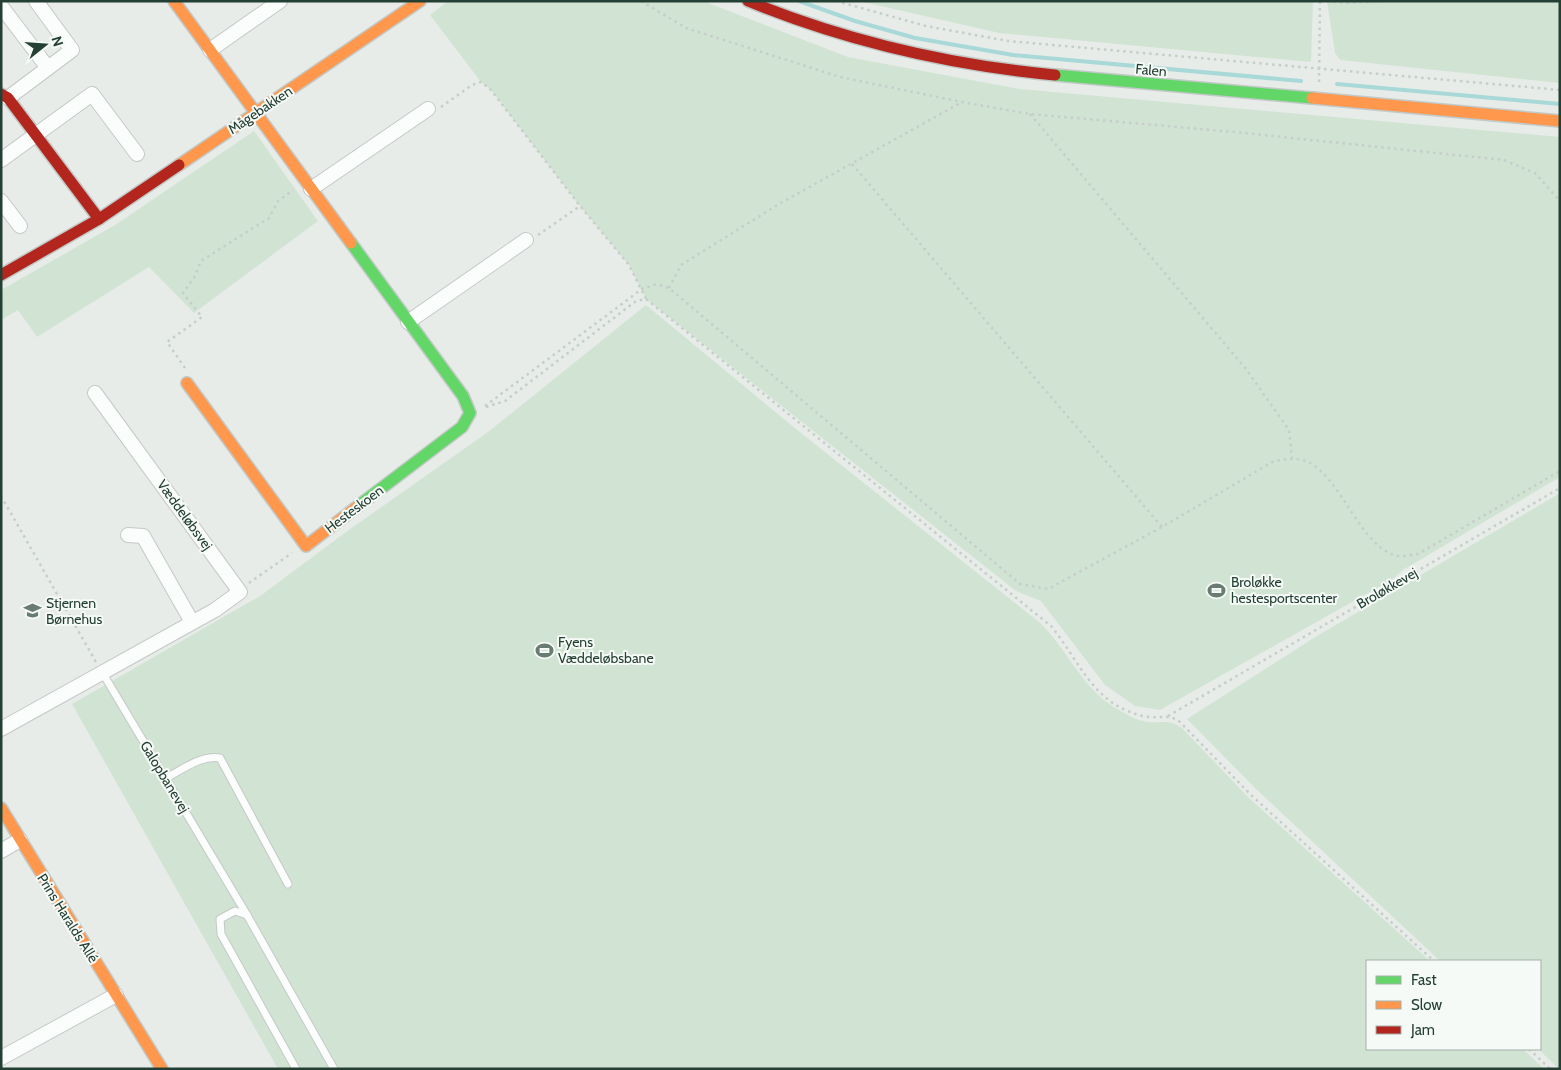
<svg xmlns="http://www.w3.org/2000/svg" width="1561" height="1070" font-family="Cabin,sans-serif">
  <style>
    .green { fill: #d1e4d4 }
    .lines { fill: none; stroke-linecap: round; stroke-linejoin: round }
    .stream { stroke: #a9d8d8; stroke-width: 4 }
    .lane-casing { stroke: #c4c9c6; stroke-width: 9 }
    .street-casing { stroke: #c4c9c6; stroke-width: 16 }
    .fast-casing { stroke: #c2c9c6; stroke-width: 14 }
    .slow-casing { stroke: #c2c9c6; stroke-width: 14 }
    .jam-casing { stroke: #c2c9c6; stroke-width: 14 }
    .path { stroke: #c6cec9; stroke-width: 2.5; stroke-dasharray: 2.5 4; stroke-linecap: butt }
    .lane { stroke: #fbfcfc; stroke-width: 7 }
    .street { stroke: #fbfcfc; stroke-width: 14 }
    .fast { stroke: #63d668; stroke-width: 11 }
    .slow { stroke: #ff974d; stroke-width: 11 }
    .jam { stroke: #b3261e; stroke-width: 11 }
    .labels { text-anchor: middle; stroke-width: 4; stroke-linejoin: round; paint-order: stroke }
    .street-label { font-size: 14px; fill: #243f34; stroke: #f6faf7 }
    .poi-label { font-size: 14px; fill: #243f34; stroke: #f6faf7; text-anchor: start }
  </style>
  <rect width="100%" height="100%" fill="#e7ece9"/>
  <g class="green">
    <path d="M 448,1 L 703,1 L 848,57 L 1020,89 L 1560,137 L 1560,477 L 1403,570 L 1393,579 L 1160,710 L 1135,706 L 1105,685 L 1041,601 L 1016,591 L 646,299 L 629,265 L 580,206 L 491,90 L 481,82 L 430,15 Z"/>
    <path d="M 859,1 L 1313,1 L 1311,62 L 999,33 Z"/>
    <path d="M 1327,1 L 1560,1 L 1560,83 L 1340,60 L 1335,53 Z"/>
    <path d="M 254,131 L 318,221 L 194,313 L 149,267 L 37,337 L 18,310 L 1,320 L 1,290 L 115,225 Z"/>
    <path d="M 646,305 L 796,429 L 1039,622 C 1067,648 1080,686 1114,707 C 1125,713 1136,721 1149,722 C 1165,723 1168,719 1182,728 L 1248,797 L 1430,961 L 1367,961 L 1367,1049 L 1523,1049 L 1544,1069 L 278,1069 L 72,704 L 260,596 L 346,532 L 488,432 Z"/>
    <path d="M 1560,493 L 1560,1069 L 1559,1069 L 1538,1049 L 1540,1049 L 1540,961 L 1440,961 L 1256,789 L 1187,719 L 1312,639 Z"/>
  </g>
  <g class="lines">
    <g class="stream">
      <path d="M 799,1 L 855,21 L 915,38 L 1013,55 L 1301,81"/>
      <path d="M 1337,84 L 1560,104"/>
    </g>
    <defs>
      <g id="lane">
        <path d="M 102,672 L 247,915"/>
        <path d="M 166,778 C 183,769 201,755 220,758 L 288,884"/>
        <path d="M 296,1069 L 221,934 L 220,919 L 235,911 L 247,915 L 334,1069"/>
      </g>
      <g id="street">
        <path d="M 1,6 L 48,68"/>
        <path d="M 210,50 L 280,1"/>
        <path d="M 8,98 L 72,50 L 36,1"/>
        <path d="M 1,160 L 92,94 L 137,154"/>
        <path d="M 311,189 L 428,109"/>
        <path d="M 1,201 L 20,226"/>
        <path d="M 408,322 L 526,240"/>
        <path d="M 128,535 L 143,536 L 192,622"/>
        <path d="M 1,729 L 215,610 L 240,592 L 95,393"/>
        <path d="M 1,851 L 20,840"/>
        <path d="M 1,1058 L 116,995"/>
      </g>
      <g id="fast">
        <path d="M 1055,75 L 1312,98"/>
        <path d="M 351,243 L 463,396 L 470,413 L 462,427 L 358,506"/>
      </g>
      <g id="slow">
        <path d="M 174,1 L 351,243"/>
        <path d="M 1312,98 L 1560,121"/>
        <path d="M 179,165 L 420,1"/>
        <path d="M 187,383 L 306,546 L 358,506"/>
        <path d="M 1,808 L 162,1069"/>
      </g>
      <g id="jam">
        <path d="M 748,1 C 846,41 950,65 1055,75"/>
        <path d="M 1,94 L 8,98 L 99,219"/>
        <path d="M 1,275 L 99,219 L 179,165"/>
      </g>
    </defs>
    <use href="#lane" class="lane-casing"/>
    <use href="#street" class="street-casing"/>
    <use href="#fast" class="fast-casing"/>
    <use href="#slow" class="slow-casing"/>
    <use href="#jam" class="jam-casing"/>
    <g class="path">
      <path d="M 641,1 L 686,28 L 840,77 L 962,102 L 1030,114 L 1234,132 L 1504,160 L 1535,173 L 1560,201"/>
      <path d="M 836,1 L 926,26 L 1008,41 L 1560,90"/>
      <path d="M 1327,1 L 1346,3 L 1382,1"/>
      <path d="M 1319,82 L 1320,1"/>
      <path d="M 441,107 L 472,85 L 481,82 L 491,90 L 580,206 L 629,265 L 646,299"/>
      <path d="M 1030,114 L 1246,369 L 1289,430 L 1292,458"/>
      <path d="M 852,164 L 1162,527"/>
      <path d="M 538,235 L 580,206"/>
      <path d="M 669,288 L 681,265 L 779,204 L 962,102"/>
      <path d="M 185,368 L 167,342 L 202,317 L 183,293 L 194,278 L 201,261 L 269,218 L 278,201 L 293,190"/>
      <path d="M 485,406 L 642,289 L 657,284 L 669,288 L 1020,584 L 1048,589 L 1162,527 L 1274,461 C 1286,459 1297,457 1308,462 C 1342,478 1360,548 1398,556 C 1404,557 1412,555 1418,554 L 1560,471"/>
      <path d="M 486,407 L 505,401 L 636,301 L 646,299 L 1051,626 C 1076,656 1090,696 1128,711 C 1135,714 1143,717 1150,717 C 1162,718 1170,714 1180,722 L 1251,795 L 1434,961"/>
      <path d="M 1,496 L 96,662"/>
      <path d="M 249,583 L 292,553"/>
      <path d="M 1168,716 L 1560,488"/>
      <path d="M 1529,1049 L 1550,1069"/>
    </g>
    <use href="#lane" class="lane"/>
    <use href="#street" class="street"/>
    <use href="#fast" class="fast"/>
    <use href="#slow" class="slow"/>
    <use href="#jam" class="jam"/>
  </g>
  <defs>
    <symbol id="stadium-bare" viewBox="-9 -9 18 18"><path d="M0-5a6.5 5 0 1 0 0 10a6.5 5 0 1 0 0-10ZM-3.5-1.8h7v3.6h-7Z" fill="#687c73" stroke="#f6faf7" stroke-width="2.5" paint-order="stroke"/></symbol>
    <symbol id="school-bare" viewBox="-9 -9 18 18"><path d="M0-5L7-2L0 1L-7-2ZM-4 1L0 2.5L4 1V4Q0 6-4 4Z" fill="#687c73" stroke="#f6faf7" stroke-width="2.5" paint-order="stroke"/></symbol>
  </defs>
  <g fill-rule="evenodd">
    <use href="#stadium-bare" x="1204" y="578" width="25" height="25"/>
    <use href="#school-bare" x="20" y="598" width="25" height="25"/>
    <use href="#stadium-bare" x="532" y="638" width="25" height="25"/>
  </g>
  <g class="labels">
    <g class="street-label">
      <text transform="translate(1151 70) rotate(5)" y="5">Falen</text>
      <text transform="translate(260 110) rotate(-34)" y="5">Mågebakken</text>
      <text transform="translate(354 509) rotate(-37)" y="5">Hesteskoen</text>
      <text transform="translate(185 515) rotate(54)" y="5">Væddeløbsvej</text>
      <text transform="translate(1387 588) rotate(-30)" y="5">Broløkkevej</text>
      <text transform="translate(165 777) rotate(59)" y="5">Galopbanevej</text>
      <text transform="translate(68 918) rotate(58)" y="5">Prins Haralds Allé</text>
    </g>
    <g class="poi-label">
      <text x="1231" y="587">Broløkke<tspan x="1231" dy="16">hestesportscenter</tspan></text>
      <text x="46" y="608">Stjernen<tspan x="46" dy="16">Børnehus</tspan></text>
      <text x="558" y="647">Fyens<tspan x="558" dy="16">Væddeløbsbane</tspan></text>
    </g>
  </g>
  <rect width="1561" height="1070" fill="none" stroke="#243f34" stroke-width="5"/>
  <rect x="1366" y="960" width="175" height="90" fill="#f6faf7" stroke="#a2afa9"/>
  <rect x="1376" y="976" width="25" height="8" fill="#63d668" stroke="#a2afa9"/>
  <text x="1411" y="985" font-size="15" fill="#243f34">Fast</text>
  <rect x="1376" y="1001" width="25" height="8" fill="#ff974d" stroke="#a2afa9"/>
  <text x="1411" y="1010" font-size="15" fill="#243f34">Slow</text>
  <rect x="1376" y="1026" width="25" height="8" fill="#b3261e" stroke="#a2afa9"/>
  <text x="1411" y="1035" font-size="15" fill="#243f34">Jam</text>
  <g transform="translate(45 45) rotate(73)" stroke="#f6faf7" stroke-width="4" paint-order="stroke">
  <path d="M0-4L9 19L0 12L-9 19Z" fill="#243f34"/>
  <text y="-8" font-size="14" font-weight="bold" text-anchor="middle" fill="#243f34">N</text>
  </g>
</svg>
